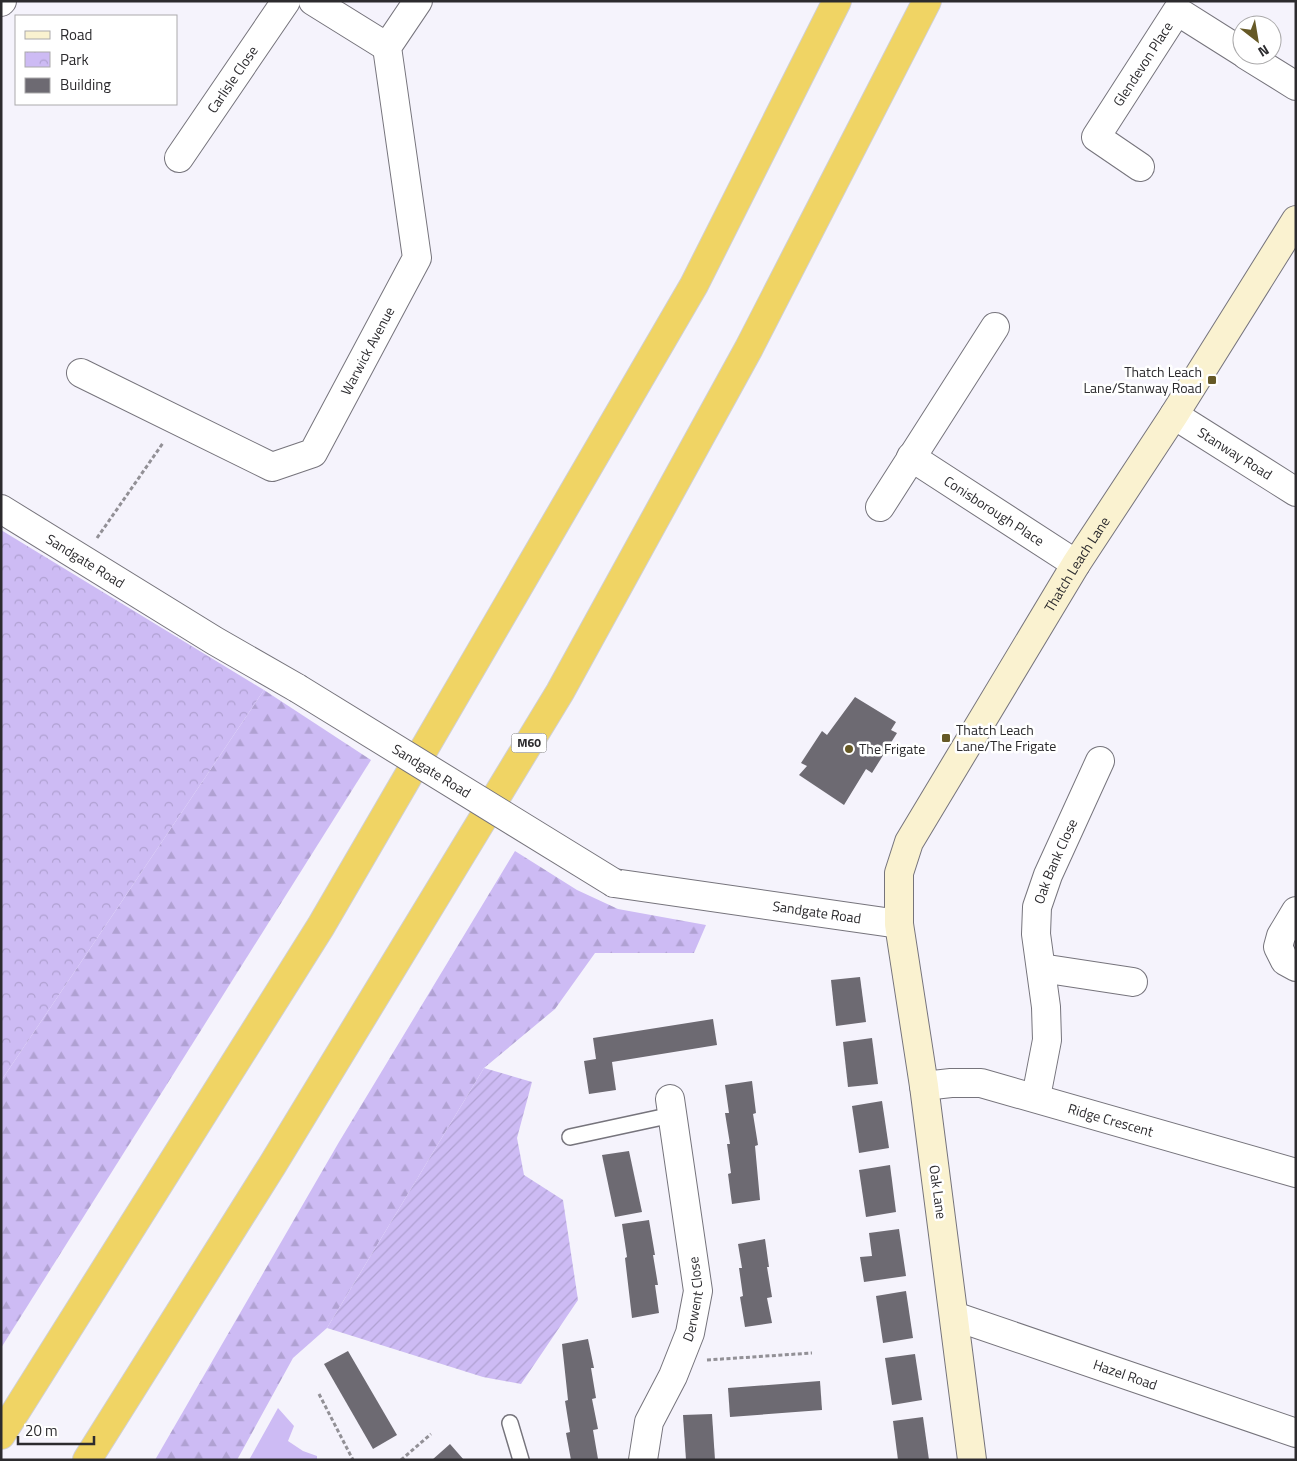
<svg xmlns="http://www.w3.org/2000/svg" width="1297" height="1461" font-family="'Titillium Web',sans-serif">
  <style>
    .grass { fill: #cdbbf4 }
    .forest { fill: url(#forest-firs) }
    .park { fill: url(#park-crowns) }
    .garden { fill: url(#garden-furrows) }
    .building { fill: #6d6a72 }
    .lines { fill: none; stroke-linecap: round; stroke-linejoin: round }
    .lane-casing { stroke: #76747c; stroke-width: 18 }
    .street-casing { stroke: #76747c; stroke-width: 30 }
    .secondary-casing { stroke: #76747c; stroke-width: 30 }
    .highway-casing { stroke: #d1d0d1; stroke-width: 30 }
    .path { stroke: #929096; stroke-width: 3; stroke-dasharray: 4 2.5; stroke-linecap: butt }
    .lane { stroke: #fff; stroke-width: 15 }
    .street { stroke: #fff; stroke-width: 28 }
    .secondary { stroke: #faf2d0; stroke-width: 28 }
    .highway { stroke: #f0d464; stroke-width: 28 }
    .street-bridge-casing { stroke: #76747c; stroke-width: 30; stroke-linecap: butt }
    .street-bridge { stroke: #fff; stroke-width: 28 }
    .poi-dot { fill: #665926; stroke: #fff; stroke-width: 2 }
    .labels { text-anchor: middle; stroke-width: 5; stroke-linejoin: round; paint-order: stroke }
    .shield { fill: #fff; stroke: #6b6b6d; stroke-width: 1 }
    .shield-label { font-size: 12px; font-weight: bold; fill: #2c2b2e }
    .street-label { font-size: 14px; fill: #2c2b2e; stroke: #fff }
    .poi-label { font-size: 14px; fill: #2c2b2e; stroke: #fff; text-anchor: start }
  </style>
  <defs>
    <pattern id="forest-firs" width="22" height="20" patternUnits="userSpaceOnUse" patternTransform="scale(1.25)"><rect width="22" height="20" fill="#cdbbf4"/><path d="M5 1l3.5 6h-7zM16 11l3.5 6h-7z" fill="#b0a1d2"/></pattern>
    <pattern id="park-crowns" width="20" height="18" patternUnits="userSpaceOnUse" patternTransform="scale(1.25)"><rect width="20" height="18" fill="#cdbbf4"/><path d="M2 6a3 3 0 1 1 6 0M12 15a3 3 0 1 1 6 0" fill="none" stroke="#b0a1d2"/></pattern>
    <pattern id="garden-furrows" width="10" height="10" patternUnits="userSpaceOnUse" patternTransform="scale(1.25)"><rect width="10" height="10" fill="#cdbbf4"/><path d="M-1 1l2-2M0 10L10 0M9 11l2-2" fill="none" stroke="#b0a1d2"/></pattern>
  </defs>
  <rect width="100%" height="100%" fill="#f5f3fc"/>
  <path class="grass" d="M 278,1408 L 294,1426 L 288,1441 L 303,1451 L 317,1456 L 317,1460 L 249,1460 Z"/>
  <g class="forest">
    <path d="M 264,690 L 371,760 L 1,1348 L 1,1081 Z"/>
    <path d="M 515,851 L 577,890 L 618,909 L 706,925 L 694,953 L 595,953 L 555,1009 L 484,1068 L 327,1328 L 293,1358 L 237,1460 L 155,1460 L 339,1142 Z"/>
  </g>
  <path class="park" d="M 1,530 L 264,690 L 1,1081 Z"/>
  <path class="garden" d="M 484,1068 L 532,1082 L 517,1138 L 524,1175 L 563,1200 L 578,1300 L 521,1384 L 483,1377 L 327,1328 Z"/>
  <g class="building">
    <path d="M 855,697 L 896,722 L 891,730 L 897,733 L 872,773 L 866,769 L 844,805 L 799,775 L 807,766 L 801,763 L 822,731 L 827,735 Z"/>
    <path d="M 860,977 L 866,1022 L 836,1026 L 831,980 Z"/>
    <path d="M 713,1019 L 717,1045 L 612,1062 L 616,1090 L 589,1094 L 584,1061 L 596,1059 L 593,1038 Z"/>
    <path d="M 872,1038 L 878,1084 L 848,1087 L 843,1042 Z"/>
    <path d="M 752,1081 L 756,1113 L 753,1114 L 758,1145 L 755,1146 L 760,1200 L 732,1204 L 728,1174 L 731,1173 L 727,1144 L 730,1144 L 725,1113 L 729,1113 L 725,1085 Z"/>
    <path d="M 882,1101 L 889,1148 L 859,1153 L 852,1106 Z"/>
    <path d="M 629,1151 L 642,1212 L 615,1217 L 602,1155 Z"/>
    <path d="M 890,1165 L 896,1212 L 866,1217 L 859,1170 Z"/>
    <path d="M 649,1220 L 655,1255 L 653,1255 L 658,1285 L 655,1285 L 659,1313 L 632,1318 L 625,1258 L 627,1257 L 622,1224 Z"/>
    <path d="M 899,1229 L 906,1276 L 864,1282 L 860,1257 L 872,1256 L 869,1233 Z"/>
    <path d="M 765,1239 L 769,1267 L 767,1267 L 772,1297 L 767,1298 L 772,1323 L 745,1327 L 740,1297 L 743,1296 L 739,1268 L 742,1268 L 738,1244 Z"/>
    <path d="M 906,1291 L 913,1338 L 883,1343 L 876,1296 Z"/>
    <path d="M 588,1339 L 594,1368 L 591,1368 L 596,1398 L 592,1399 L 598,1429 L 593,1430 L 598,1459 L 571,1460 L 566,1433 L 570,1432 L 565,1401 L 568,1400 L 562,1344 Z"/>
    <path d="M 348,1351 L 397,1435 L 373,1449 L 324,1364 Z"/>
    <path d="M 915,1354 L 922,1400 L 892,1405 L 885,1358 Z"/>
    <path d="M 820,1381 L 822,1410 L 730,1417 L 728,1388 Z"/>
    <path d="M 712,1414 L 715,1460 L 686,1460 L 683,1415 Z"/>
    <path d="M 923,1417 L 929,1460 L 898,1460 L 893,1421 Z"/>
    <path d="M 450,1444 L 464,1460 L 432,1460 Z"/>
  </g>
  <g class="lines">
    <defs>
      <g id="lane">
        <path d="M 570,1137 L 672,1115"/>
        <path d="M 510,1423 L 521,1460"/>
      </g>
      <g id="street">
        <path d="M 313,1 L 387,47"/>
        <path d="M 1,2 L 2,1"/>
        <path d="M 1246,55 L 1296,86"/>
        <path id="s1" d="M 179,158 L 286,1"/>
        <path id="s2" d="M 1140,167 L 1096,137 L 1177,11 L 1242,52"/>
        <path id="s3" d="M 81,373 L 272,467 L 313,453 L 417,258 L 387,47 L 418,1"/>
        <path id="s4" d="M 1174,415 L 1296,492"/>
        <path id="s5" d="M 911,457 L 1076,564"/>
        <path d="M 880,507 L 995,327"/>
        <path id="s6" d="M 1,509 L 215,641 L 297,688"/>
        <path id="s7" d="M 614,883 L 899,924"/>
        <path d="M 1296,911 L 1281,936 L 1278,947 L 1285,961 L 1296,967"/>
        <path d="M 1041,968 L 1133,982"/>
        <path id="s8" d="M 924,1086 L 951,1083 L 981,1083 L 1296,1173"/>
        <path id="s9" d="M 1036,1097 L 1047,1040 L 1046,1007 L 1036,934 L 1037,907 L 1048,875 L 1100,761"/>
        <path id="s10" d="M 954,1316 L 1296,1433"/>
        <path id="s11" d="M 643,1460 L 649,1422 L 673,1376 L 690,1333 L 698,1291 L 670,1099"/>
      </g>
      <g id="secondary">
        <path id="s12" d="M 972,1460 L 924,1086 L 899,924 L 899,873 L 909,842 L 1076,564 L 1174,415 L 1296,220"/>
      </g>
      <g id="highway">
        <path d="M 1,1435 L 321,926 L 694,285 L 837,1"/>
        <path d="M 87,1460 L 273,1164 L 560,692 L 749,348 L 927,1"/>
      </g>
    </defs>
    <use href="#lane" class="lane-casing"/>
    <use href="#street" class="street-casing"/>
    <use href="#secondary" class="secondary-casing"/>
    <use href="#highway" class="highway-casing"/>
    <g class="path">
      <path d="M 97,538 L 163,443"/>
      <path d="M 707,1360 L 812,1353"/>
      <path d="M 319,1394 L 353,1460"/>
      <path d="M 401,1460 L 431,1434"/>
    </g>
    <use href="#lane" class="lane"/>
    <use href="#street" class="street"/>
    <use href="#secondary" class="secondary"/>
    <use href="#highway" class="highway"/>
    <defs>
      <g id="street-bridge">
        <path id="s13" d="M 297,688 L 614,883"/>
      </g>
    </defs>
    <use href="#street-bridge" class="street-bridge-casing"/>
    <use href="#street-bridge" class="street-bridge"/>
  </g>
  <g class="poi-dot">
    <rect x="1207" y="375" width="10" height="10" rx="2.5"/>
    <rect x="941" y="733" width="10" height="10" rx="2.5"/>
    <circle cx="849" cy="749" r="5"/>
  </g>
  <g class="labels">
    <rect class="shield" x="511.5" y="733.5" width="35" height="19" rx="4"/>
    <g class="shield-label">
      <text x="529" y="747">M60</text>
    </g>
    <g class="street-label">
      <text dy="5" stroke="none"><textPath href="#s2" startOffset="140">Glendevon Place</textPath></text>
      <text dy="5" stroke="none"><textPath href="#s1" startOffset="95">Carlisle Close</textPath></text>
      <text dy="5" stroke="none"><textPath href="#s3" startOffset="372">Warwick Avenue</textPath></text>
      <text dy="5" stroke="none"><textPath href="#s4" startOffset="72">Stanway Road</textPath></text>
      <text dy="5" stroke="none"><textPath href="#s5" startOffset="99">Conisborough Place</textPath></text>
      <text dy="5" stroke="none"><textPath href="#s6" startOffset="99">Sandgate Road</textPath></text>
      <text dy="5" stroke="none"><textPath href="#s12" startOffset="949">Thatch Leach Lane</textPath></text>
      <text dy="5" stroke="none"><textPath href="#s13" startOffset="158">Sandgate Road</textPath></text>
      <text dy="5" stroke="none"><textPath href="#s9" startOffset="241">Oak Bank Close</textPath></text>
      <text dy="5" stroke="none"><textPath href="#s7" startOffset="205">Sandgate Road</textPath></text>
      <text dy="5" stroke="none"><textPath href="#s8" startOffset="192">Ridge Crescent</textPath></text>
      <text transform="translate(938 1192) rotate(82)" y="5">Oak Lane</text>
      <text dy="5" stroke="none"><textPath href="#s11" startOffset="171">Derwent Close</textPath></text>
      <text dy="5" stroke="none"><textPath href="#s10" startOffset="181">Hazel Road</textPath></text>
    </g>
    <g class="poi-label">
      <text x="1202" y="377" text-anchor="end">Thatch Leach<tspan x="1202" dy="16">Lane/Stanway Road</tspan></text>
      <text x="956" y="735">Thatch Leach<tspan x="956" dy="16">Lane/The Frigate</tspan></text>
      <text x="859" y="754">The Frigate</text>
    </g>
  </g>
  <rect width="1297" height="1461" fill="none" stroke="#2c2b2e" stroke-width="5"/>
  <rect x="15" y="15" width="162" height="90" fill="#ffffff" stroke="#abaaab"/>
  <rect x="25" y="31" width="25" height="8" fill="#faf2d0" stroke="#abaaab"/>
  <text x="60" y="40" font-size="15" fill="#2c2b2e">Road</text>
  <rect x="25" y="52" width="25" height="15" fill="url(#park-crowns)" stroke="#abaaab"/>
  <text x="60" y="65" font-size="15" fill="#2c2b2e">Park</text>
  <rect x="25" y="78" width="25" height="15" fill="#6d6a72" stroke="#abaaab"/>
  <text x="60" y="90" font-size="15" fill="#2c2b2e">Building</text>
  <g transform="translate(1257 40) rotate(149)"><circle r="24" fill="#ffffff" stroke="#abaaab"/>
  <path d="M0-4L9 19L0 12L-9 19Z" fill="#665926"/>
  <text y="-8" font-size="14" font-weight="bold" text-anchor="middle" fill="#2c2b2e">N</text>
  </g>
  <path d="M18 1436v8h76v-8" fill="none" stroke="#2c2b2e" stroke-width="2.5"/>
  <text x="25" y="1436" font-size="15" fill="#2c2b2e" stroke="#ffffff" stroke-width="4" paint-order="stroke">20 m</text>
</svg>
